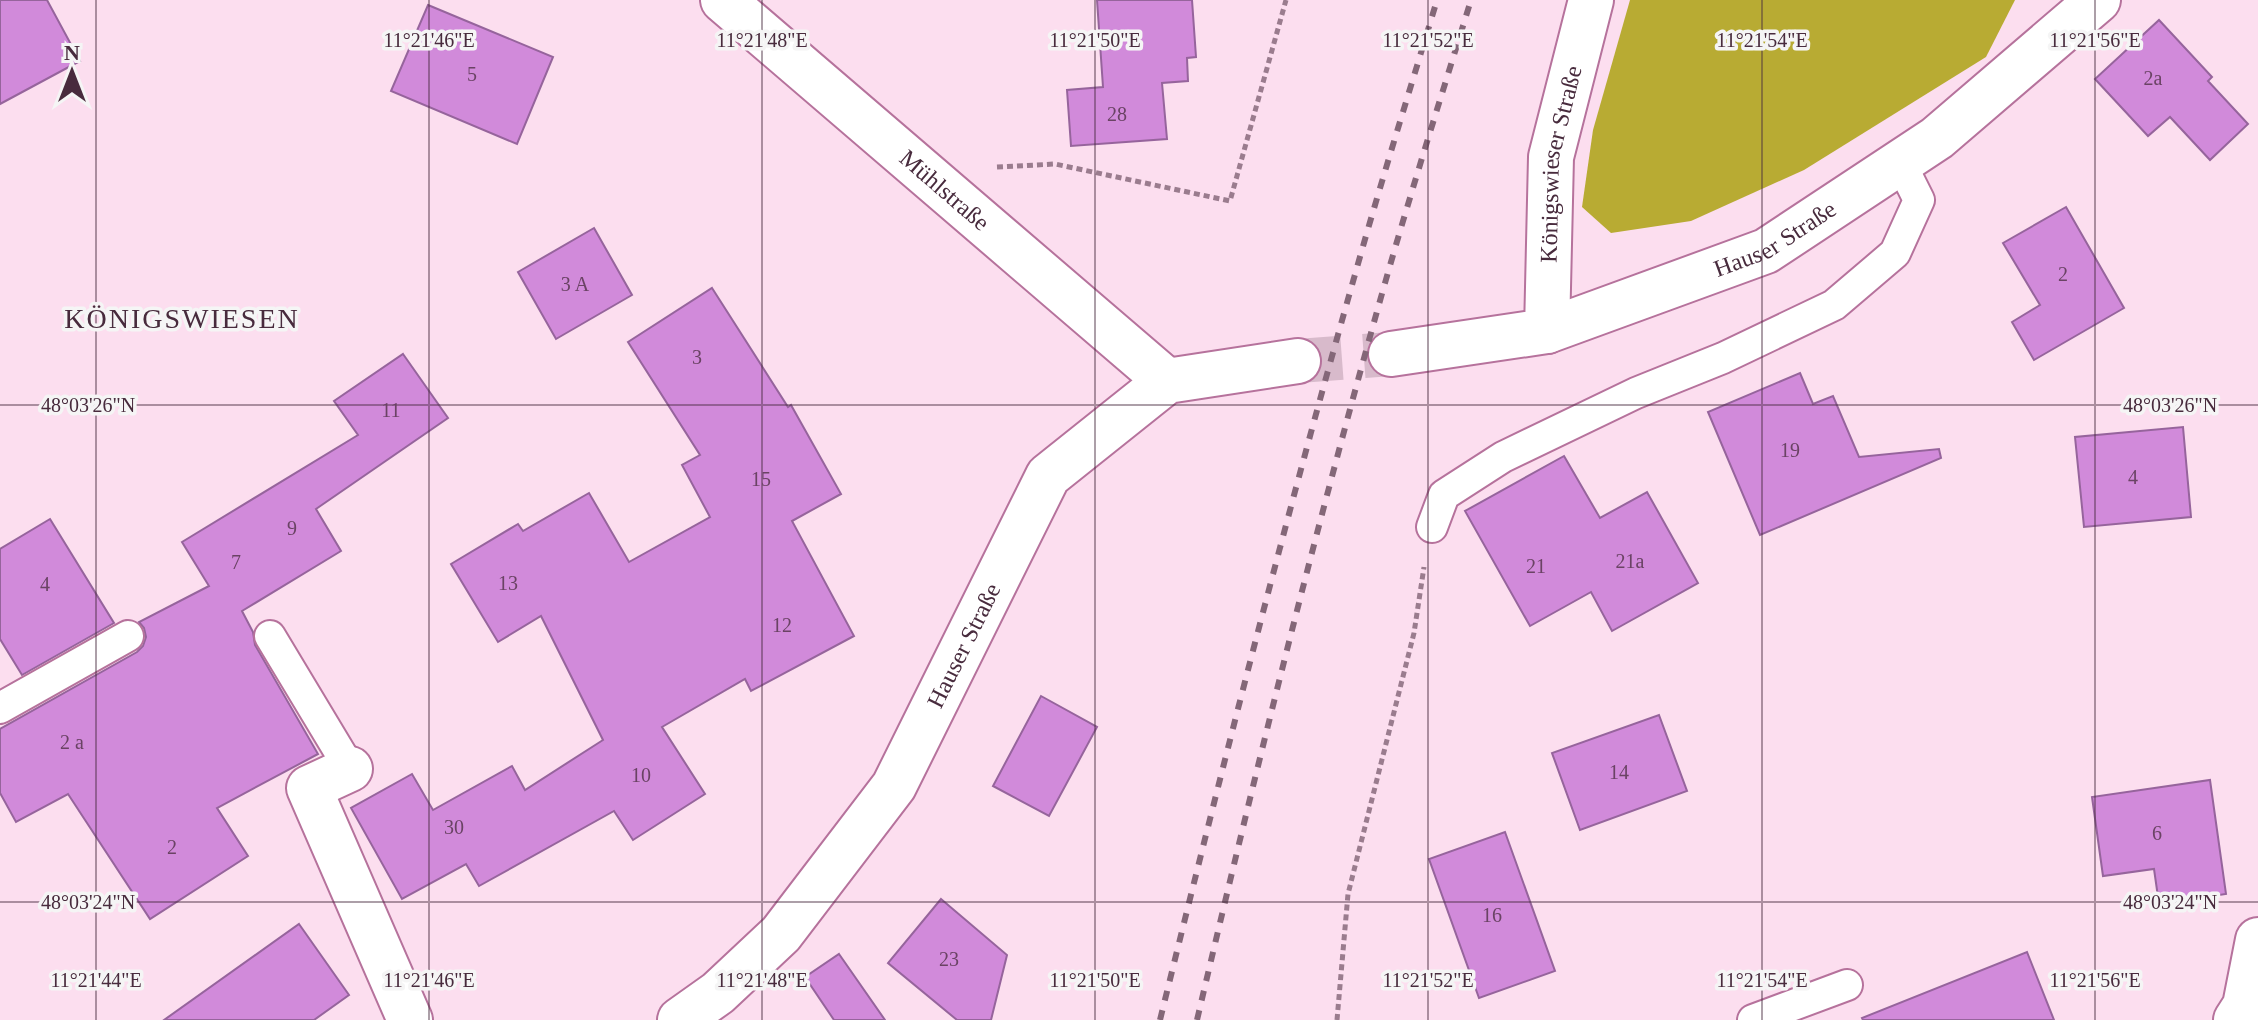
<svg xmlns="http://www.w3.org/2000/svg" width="2258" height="1020" font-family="Georgia,serif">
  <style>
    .forest { fill: #b8ab33 }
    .building { fill: #d18ada; stroke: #96649c; stroke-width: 2 }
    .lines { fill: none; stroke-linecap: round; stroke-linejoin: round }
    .secondary-tunnel { stroke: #d8bacb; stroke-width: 44; stroke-dasharray: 44 22; stroke-linecap: butt }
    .lane-casing { stroke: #b6729c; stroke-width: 34 }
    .street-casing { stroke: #b6729c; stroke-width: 48 }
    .secondary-casing { stroke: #b6729c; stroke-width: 48 }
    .path { stroke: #9a7c8e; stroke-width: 5; stroke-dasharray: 6 4; stroke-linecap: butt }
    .lane { stroke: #fff; stroke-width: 30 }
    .street { stroke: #fff; stroke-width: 44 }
    .secondary { stroke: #fff; stroke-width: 44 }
    .rail { stroke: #846778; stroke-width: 6; stroke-dasharray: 10 10; stroke-linecap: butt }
    .ticks { fill: none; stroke: #482b3d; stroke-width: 2; stroke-opacity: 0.45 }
    .labels { text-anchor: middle; stroke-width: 7; stroke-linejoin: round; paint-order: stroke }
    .number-label { font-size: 20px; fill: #6a4364 }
    .street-label { font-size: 24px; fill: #482b3d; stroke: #f5f5f5 }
    .quarter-label { font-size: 28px; letter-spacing: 2px; fill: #482b3d; stroke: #f5f5f5 }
    .ticks-label { font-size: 20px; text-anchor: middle; fill: #482b3d; stroke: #f5f5f5; stroke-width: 7; stroke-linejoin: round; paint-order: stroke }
  </style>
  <rect width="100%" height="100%" fill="#fcdeef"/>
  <path class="forest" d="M 1630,0 L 2015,0 L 1986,57 L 1804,170 L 1691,221 L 1611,233 L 1582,207 L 1593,130 Z"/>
  <g class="building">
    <path d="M 0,0 L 47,0 L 80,61 L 0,104 Z"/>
    <path d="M 1097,0 L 1192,0 L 1196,57 L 1187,58 L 1188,81 L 1162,83 L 1167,139 L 1071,146 L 1067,90 L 1103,87 Z"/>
    <path d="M 428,5 L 553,57 L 517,144 L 391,91 Z"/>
    <path d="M 2159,20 L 2212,77 L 2208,81 L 2248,124 L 2210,160 L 2170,117 L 2148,136 L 2095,79 Z"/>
    <path d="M 2066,207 L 2124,308 L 2034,360 L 2012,322 L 2040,305 L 2003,243 Z"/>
    <path d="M 594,228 L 632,295 L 556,339 L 518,272 Z"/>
    <path d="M 712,288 L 788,407 L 791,405 L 841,494 L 792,521 L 854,636 L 751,691 L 745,679 L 662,727 L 705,794 L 633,840 L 614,811 L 479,886 L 466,864 L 402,899 L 351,808 L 412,774 L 433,810 L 512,766 L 525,790 L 603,740 L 541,616 L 498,642 L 451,564 L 518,524 L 523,531 L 589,493 L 629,562 L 710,517 L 682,465 L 700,455 L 628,342 Z"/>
    <path d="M 403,354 L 448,418 L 316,509 L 341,551 L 242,611 L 253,632 L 255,645 L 318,754 L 217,808 L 248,856 L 150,919 L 68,794 L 16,822 L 0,793 L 0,729 L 137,652 L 143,646 L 146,637 L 144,628 L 139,622 L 209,586 L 182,542 L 358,435 L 334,401 Z"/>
    <path d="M 1800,373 L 1813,404 L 1833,396 L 1859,457 L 1939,449 L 1941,458 L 1760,535 L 1708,412 Z"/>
    <path d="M 2183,427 L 2191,517 L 2084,527 L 2075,437 Z"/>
    <path d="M 1564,456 L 1600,518 L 1647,492 L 1698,583 L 1612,631 L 1591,592 L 1530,626 L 1465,511 Z"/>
    <path d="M 50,519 L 114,623 L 22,675 L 0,639 L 0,549 Z"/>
    <path d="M 1041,696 L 1097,727 L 1049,816 L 993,786 Z"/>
    <path d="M 1659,715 L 1687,791 L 1580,830 L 1552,753 Z"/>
    <path d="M 2210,780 L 2226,894 L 2159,904 L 2154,869 L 2103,876 L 2092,797 Z"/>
    <path d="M 1505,832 L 1555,971 L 1479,998 L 1429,859 Z"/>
    <path d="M 941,899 L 1007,955 L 991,1020 L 957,1020 L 888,963 Z"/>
    <path d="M 299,924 L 349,995 L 314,1020 L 164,1020 Z"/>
    <path d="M 2027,952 L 2054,1020 L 1863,1020 L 1862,1018 Z"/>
    <path d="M 839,954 L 885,1020 L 834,1020 L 805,977 Z"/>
  </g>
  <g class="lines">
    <path class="secondary-tunnel" d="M 1298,361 L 1391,354"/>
    <defs>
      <g id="lane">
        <path d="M 1432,527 L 1444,495 L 1503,457 L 1636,393 L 1723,358 L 1834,305 L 1895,253 L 1919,200 L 1900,162"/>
        <path d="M 270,636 L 350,769"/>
        <path d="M 0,708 L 128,636"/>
        <path d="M 1753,1020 L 1847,985"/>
      </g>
      <g id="street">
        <path id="s1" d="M 723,0 L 1167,381"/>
        <path id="s2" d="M 1547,331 L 1551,157 L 1591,0"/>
        <path d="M 350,769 L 309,788 L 410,1020"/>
        <path d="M 2236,1020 L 2245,1006 L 2258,940"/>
      </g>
      <g id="secondary">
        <path id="s3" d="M 1391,354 L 1547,331 L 1766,251 L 1937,138 L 2098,0"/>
        <path id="s4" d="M 680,1020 L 718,993 L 781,934 L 894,786 L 1048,476 L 1167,381 L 1298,361"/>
      </g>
    </defs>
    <use href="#lane" class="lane-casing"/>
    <use href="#street" class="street-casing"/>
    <use href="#secondary" class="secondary-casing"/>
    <g class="path">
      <path d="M 997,167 L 1055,164 L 1230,201 L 1286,0"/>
      <path d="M 1337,1020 L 1348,894 L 1414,633 L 1424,567"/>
    </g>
    <use href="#lane" class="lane"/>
    <use href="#street" class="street"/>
    <use href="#secondary" class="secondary"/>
    <g class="rail">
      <path d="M 1160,1020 C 1221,772 1284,524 1354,278 C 1380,185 1409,93 1437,0"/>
      <path d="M 1197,1020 C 1255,773 1316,527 1385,283 C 1412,188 1442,94 1471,0"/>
    </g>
  </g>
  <path class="ticks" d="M 96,0 L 96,1020M 429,0 L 429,1020M 762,0 L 762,1020M 1095,0 L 1095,1020M 1428,0 L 1428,1020M 1762,0 L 1762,1020M 2095,0 L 2095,1020M 0,405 L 2258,405M 0,902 L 2258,902"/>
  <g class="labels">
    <g class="number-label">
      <text x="472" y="81">5</text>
      <text x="2153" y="85">2a</text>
      <text x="1117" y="121">28</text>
      <text x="2063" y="281">2</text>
      <text x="575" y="291">3 A</text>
      <text x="697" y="364">3</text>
      <text x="391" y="417">11</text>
      <text x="1790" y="457">19</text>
      <text x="2133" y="484">4</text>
      <text x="761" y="486">15</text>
      <text x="292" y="535">9</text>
      <text x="1630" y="568">21a</text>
      <text x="236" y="569">7</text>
      <text x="1536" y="573">21</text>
      <text x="508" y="590">13</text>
      <text x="45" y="591">4</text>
      <text x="782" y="632">12</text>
      <text x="72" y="749">2 a</text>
      <text x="1619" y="779">14</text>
      <text x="641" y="782">10</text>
      <text x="454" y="834">30</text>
      <text x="2157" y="840">6</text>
      <text x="172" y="854">2</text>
      <text x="1492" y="922">16</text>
      <text x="949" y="966">23</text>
    </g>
    <g class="street-label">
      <text dy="8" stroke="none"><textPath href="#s2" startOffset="168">Königswieser Straße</textPath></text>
      <text dy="8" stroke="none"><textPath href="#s1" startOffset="292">Mühlstraße</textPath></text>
      <text dy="8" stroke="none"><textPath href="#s3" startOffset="404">Hauser Straße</textPath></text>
      <text dy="8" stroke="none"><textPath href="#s4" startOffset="476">Hauser Straße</textPath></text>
    </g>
    <g class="quarter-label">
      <text x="182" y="328">KÖNIGSWIESEN</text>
    </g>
  </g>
  <g class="ticks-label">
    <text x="429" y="47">11°21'46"E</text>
    <text x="762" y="47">11°21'48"E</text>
    <text x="1095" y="47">11°21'50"E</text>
    <text x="1428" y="47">11°21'52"E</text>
    <text x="1762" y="47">11°21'54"E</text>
    <text x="2095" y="47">11°21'56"E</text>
    <text x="88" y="412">48°03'26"N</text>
    <text x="2170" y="412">48°03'26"N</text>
    <text x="88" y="909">48°03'24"N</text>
    <text x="2170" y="909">48°03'24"N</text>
    <text x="96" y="987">11°21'44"E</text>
    <text x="429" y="987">11°21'46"E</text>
    <text x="762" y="987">11°21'48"E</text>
    <text x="1095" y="987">11°21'50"E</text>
    <text x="1428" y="987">11°21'52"E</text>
    <text x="1762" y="987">11°21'54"E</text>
    <text x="2095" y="987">11°21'56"E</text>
  </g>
  <g transform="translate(72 72)" stroke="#f5f5f5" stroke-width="6" paint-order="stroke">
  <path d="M0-6L14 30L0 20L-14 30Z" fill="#482b3d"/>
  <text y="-12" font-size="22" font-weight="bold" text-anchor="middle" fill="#482b3d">N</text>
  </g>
</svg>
